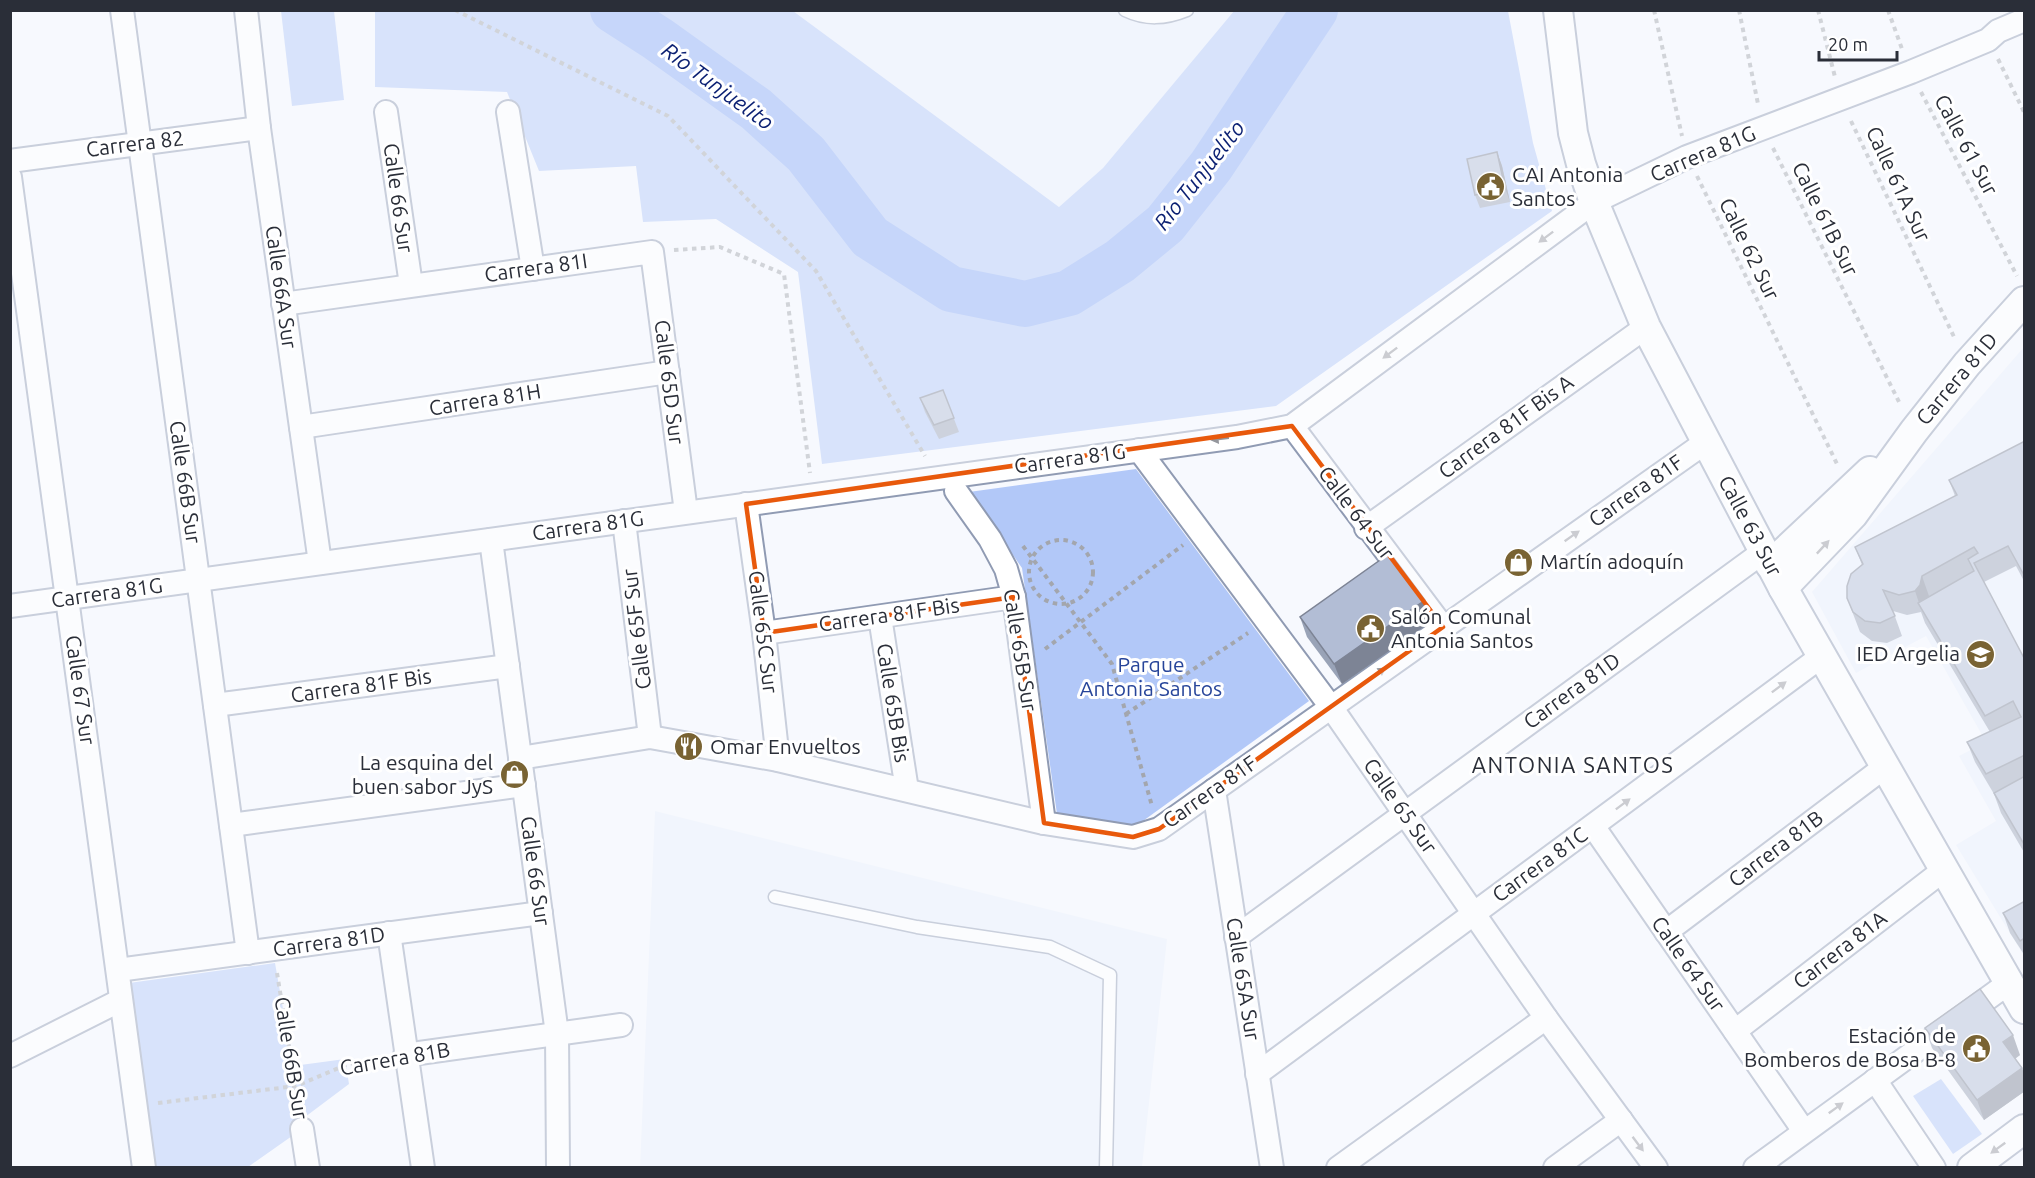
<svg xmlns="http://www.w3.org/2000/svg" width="2035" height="1178" font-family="Ubuntu,sans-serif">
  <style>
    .built { fill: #e9effc }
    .green { fill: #b2c8f8 }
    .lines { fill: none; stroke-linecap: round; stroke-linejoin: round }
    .river { stroke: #8aabf5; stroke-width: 46 }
    .service-casing { stroke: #909bb3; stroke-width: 15 }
    .minor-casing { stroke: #909bb3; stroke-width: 26 }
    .tertiary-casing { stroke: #909bb3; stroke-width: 32 }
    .path { stroke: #a3a6ad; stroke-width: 4; stroke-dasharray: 4.5 4.5; stroke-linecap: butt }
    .service { stroke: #fff; stroke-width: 12 }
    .minor { stroke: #fff; stroke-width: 22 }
    .tertiary { stroke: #fff; stroke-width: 28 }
    .wall { fill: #99a3b7 }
    .shaded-wall { fill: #7d8495 }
    .building { fill: #b2bdd5; stroke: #7d8495; stroke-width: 1.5 }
    .oneway { fill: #94969c }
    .marked { fill: none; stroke: #e8590c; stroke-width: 4.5; stroke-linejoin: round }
    .labels { text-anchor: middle; stroke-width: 6; stroke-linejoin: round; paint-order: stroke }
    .street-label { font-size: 21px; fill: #2a2e38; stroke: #fff }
    .poi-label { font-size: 21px; fill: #2a2e38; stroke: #fff; text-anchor: start }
    .park-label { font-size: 21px; fill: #27459a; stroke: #fff }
    .water-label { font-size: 22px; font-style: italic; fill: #0a1f72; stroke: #fff }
    .neighbourhood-label { font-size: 22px; letter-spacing: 1.5px; fill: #2a2e38; stroke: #fff }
  </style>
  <rect width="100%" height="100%" fill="#f7f9fe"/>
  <g class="built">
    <path d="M 793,11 L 1234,11 L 1103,168 L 1059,207 Z"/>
    <path d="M 2024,347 L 2024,956 L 1956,845 L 1996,821 L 1959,756 L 1986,742 L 1926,636 L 1856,673 L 1812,592 Z"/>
    <path d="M 655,811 L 1167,939 L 1142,1167 L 640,1168 Z"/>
  </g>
  <g class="green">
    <path d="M 281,11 L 334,11 L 344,100 L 292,106 Z"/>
    <path d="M 375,11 L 793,11 L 1059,207 L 1103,168 L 1234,11 L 1508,11 L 1533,143 L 1552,211 L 1276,406 L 822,464 L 798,272 L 716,219 L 643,222 L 636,166 L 539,171 L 507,92 L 375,87 Z"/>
    <path d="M 1136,469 L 1309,701 L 1136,826 L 1057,814 L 1022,568 L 969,492 Z"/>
    <path d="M 275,963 L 293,1066 L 345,1059 L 349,1084 L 301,1120 L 302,1129 L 248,1167 L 155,1167 L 129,983 Z"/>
    <path d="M 1941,1079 L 1982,1134 L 1953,1154 L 1913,1096 Z"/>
  </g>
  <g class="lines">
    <path class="river" d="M 613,10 L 658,39 L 756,109 L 806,154 L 870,237 L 951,289 L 1025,304 L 1069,293 L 1120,261 L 1165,224 L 1211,166 L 1315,10"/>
    <defs>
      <g id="service">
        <path d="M 1125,10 C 1146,20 1165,19 1187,10"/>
        <path d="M 775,897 L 917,927 L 1050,947 L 1110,975 L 1106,1168"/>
      </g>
      <g id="minor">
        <path d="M 122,10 L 248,953"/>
        <path d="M 246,10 L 259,128 L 320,563"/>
        <path d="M 386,112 L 411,285"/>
        <path d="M 508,112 L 533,269"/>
        <path d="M 10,161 L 259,128"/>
        <path d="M 10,177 L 144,1168"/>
        <path d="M 283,304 L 652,252 L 686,512"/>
        <path d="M 1292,426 L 1443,627"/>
        <path d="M 301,427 L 668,372"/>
        <path d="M 1139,450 L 1331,707 L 1546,1018 L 1656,1168"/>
        <path d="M 956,491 L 990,539 L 1006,569 L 1014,597 L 1044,823"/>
        <path d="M 746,504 L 764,633 L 778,760"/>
        <path d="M 624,521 L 650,737"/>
        <path d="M 1366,528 L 1646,327"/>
        <path d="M 491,540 L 557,1034 L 558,1168"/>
        <path d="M 10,606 L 1237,437 L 1292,426 L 1594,202 L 1687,157 L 1911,72 L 1988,40 L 1998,31 L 2024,20"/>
        <path d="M 880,617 L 907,790"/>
        <path d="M 764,633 L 1014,597"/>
        <path d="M 215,705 L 508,666"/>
        <path d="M 520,758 L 650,737 L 778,760 L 1044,823 L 1133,837 L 1159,829 L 1706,442"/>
        <path d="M 1214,790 L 1272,1168"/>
        <path d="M 231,825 L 524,785"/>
        <path d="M 1593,826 L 1804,1131"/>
        <path d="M 1666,932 L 1886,766"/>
        <path d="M 389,933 L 423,1168"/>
        <path d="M 1236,937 L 1763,552"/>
        <path d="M 118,970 L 541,913"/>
        <path d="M 1735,1031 L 1945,869"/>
        <path d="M 405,1055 L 621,1025"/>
        <path d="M 10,1056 L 121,1000"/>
        <path d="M 1257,1074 L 1822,656"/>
        <path d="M 1875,1080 L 1934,1168"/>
        <path d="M 302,1129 L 308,1168"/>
        <path d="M 1338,1168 L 1546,1018"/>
        <path d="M 1555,1168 L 1621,1120"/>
        <path d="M 1755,1168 L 2010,982"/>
      </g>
      <g id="tertiary">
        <path d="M 1558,10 L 1573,133 L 1581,164 L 1594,202 L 1646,327 L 1783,588 L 2024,1009"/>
        <path d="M 1770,565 L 1870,471"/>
        <path d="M 1783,588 L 1853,515 L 1914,431 L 1967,364 L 2024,301"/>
        <path d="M 1972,1168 L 2024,1129"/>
      </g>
    </defs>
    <use href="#service" class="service-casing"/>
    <use href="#minor" class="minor-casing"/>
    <use href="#tertiary" class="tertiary-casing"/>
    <g class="path">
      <path d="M 455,10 L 668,116 L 816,271 L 925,456"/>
      <path d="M 1654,10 L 1682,136"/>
      <path d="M 1739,10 L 1758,104"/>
      <path d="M 1818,10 L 1835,77"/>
      <path d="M 1888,10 L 1902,49"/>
      <path d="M 1998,59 L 2024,112"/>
      <path d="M 1921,92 L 2017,276"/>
      <path d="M 1851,121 L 1955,339"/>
      <path d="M 1773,148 L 1900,404"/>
      <path d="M 1697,176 L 1838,466"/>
      <path d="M 674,250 L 720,247 L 784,274 L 810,473"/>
      <circle cx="1061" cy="572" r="32"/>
      <path d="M 1023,546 L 1112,664 L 1152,806"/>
      <path d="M 1045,649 L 1183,545"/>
      <path d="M 1126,714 L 1248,633"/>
      <path d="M 277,973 L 299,1108"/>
      <path d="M 158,1103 L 296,1086 L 348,1064 L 384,1058"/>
    </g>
    <use href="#service" class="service"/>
    <use href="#minor" class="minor"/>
    <use href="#tertiary" class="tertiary"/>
  </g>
  <g class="wall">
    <path d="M 1497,152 L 1502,166 L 1510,202 L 1480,208 L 1475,195 Z"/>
    <path d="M 943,390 L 959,432 L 939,439 L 925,412 L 920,398 Z"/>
    <path d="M 2025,441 L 2025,583 L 2016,566 L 1984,582 L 2025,660 L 2025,854 L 2001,813 L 1994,794 L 1975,762 L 1967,742 L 1990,732 L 1925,623 L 1921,612 L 1907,615 L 1893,611 L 1902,636 L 1887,643 L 1872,641 L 1860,632 L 1847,598 L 1862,565 L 1855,547 L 1955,496 L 1949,480 Z"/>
    <path d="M 1425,600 L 1432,621 L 1342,684 L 1307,637 L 1300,617 Z"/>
    <path d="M 2025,901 L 2025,956 L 2010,933 L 2003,913 Z"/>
    <path d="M 1925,1028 L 2020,1055 L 2015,1059 L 2022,1068 L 2025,1076 L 2025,1091 L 1984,1120 L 1932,1048 Z"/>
  </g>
  <g class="shaded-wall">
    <path d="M 1497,152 L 1502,166 L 1510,202 L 1505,188 Z"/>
    <path d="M 1922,576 L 1929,596 L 1921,609 L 1915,591 Z"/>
    <path d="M 1425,600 L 1432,621 L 1342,684 L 1334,664 Z"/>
    <path d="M 2013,1035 L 2020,1055 L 2010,1062 L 2003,1042 Z"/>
    <path d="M 2022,1068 L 2025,1076 L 2025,1091 L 1984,1120 L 1977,1100 Z"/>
  </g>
  <g class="building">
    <path d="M 1497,152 L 1505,188 L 1475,195 L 1467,159 Z"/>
    <path d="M 943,390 L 954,418 L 934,425 L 920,398 Z"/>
    <path d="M 2025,441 L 2025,577 L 2008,546 L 1974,563 L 2025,660 L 2025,755 L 1986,774 L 1967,742 L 2021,717 L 2013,701 L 1985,716 L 1918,603 L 1974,571 L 1968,559 L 1978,553 L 1974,547 L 1922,576 L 1920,585 L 1915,591 L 1899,595 L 1883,590 L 1895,616 L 1880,623 L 1865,621 L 1853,612 L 1847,598 L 1847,586 L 1851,574 L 1863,564 L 1855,547 L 1957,495 L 1949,480 Z"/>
    <path d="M 1390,553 L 1425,600 L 1334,664 L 1300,617 Z"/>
    <path d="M 2025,776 L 2025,846 L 1994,793 Z"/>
    <path d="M 2025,901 L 2025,938 L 2020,941 L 2003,913 Z"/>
    <path d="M 1980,989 L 2013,1035 L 2003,1042 L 2022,1068 L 1977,1100 L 1925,1028 Z"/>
  </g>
  <defs><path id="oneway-solid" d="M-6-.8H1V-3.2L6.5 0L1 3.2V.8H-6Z" transform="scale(1.5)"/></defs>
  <g class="oneway">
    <use href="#oneway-solid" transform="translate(1546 237) rotate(143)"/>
    <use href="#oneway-solid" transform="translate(1390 353) rotate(143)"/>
    <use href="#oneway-solid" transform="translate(1220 439) rotate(173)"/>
    <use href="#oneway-solid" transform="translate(1572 536) rotate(-35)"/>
    <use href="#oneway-solid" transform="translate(1823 547) rotate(-47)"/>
    <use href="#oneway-solid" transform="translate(1378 673) rotate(-35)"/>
    <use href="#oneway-solid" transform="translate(1779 687) rotate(-37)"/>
    <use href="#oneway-solid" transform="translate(1623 804) rotate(-37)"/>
    <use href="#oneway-solid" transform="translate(1836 1108) rotate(-36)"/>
    <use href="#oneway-solid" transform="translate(1638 1144) rotate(53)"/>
    <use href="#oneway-solid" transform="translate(1998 1148) rotate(144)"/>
  </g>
  <path d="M0 0H2035V1178H0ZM 1292,426 L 1443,627 L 1159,829 L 1133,837 L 1044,823 L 1014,597 L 764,633 L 746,504 Z" fill="#f7f9fe" fill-opacity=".55" fill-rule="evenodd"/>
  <path class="marked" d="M 1292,426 L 1443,627 L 1159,829 L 1133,837 L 1044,823 L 1014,597 L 764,633 L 746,504 Z"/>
  <defs>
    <symbol id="civic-disc" viewBox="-11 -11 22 22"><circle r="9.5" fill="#796333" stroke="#fff"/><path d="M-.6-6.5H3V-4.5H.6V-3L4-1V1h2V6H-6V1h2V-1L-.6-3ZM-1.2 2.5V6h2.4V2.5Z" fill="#fff"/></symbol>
    <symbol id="shop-disc" viewBox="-11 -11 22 22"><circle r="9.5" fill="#796333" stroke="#fff"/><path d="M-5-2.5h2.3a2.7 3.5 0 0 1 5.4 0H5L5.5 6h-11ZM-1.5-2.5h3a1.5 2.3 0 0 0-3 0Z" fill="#fff"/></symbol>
    <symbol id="school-disc" viewBox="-11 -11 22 22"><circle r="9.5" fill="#796333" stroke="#fff"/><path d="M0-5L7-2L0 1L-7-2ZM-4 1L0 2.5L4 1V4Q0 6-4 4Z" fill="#fff"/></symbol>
    <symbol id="restaurant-disc" viewBox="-11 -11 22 22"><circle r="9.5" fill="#796333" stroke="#fff"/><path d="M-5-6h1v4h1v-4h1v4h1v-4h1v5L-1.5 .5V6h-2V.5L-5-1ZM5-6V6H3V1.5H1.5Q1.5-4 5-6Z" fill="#fff"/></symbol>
  </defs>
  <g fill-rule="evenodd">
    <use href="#civic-disc" x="1474" y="170" width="33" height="33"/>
    <use href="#shop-disc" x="1502" y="546" width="33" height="33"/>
    <use href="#civic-disc" x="1354" y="612" width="33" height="33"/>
    <use href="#school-disc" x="1964" y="638" width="33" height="33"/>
    <use href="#restaurant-disc" x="672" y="730" width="33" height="33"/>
    <use href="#shop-disc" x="498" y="758" width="33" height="33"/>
    <use href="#civic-disc" x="1960" y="1032" width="33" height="33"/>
  </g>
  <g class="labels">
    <g class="street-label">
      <text transform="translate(135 144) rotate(-7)" y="7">Carrera 82</text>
      <text transform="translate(1966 145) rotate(62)" y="7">Calle 61 Sur</text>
      <text transform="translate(1703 154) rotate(-23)" y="7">Carrera 81G</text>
      <text transform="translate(1898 184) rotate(65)" y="7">Calle 61A Sur</text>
      <text transform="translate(398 198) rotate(82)" y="7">Calle 66 Sur</text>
      <text transform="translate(1825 219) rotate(64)" y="7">Calle 61B Sur</text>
      <text transform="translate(1749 249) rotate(64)" y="7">Calle 62 Sur</text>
      <text transform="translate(536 268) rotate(-8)" y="7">Carrera 81I</text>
      <text transform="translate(281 287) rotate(82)" y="7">Calle 66A Sur</text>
      <text transform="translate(1957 379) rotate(-50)" y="7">Carrera 81D</text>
      <text transform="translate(669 382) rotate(83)" y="7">Calle 65D Sur</text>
      <text transform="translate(485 400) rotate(-9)" y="7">Carrera 81H</text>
      <text transform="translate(1506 427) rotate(-36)" y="7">Carrera 81F Bis A</text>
      <text transform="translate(1070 459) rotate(-8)" y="7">Carrera 81G</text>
      <text transform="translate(185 482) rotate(82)" y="7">Calle 66B Sur</text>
      <text transform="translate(1636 491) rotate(-35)" y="7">Carrera 81F</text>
      <text transform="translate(1356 513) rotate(53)" y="7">Calle 64 Sur</text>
      <text transform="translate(588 526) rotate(-8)" y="7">Carrera 81G</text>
      <text transform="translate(1750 526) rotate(62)" y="7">Calle 63 Sur</text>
      <text transform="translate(107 593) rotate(-8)" y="7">Carrera 81G</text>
      <text transform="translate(889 615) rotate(-8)" y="7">Carrera 81F Bis</text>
      <text transform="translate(637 629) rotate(-97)" y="7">Calle 65F Sur</text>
      <text transform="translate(763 632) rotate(83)" y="7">Calle 65C Sur</text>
      <text transform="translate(1020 650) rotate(81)" y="7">Calle 65B Sur</text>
      <text transform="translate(361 686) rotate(-8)" y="7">Carrera 81F Bis</text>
      <text transform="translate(80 690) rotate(82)" y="7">Calle 67 Sur</text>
      <text transform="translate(1572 691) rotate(-36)" y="7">Carrera 81D</text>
      <text transform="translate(893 703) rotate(81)" y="7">Calle 65B Bis</text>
      <text transform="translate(1210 792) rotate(-35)" y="7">Carrera 81F</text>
      <text transform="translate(1400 806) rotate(55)" y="7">Calle 65 Sur</text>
      <text transform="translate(1776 849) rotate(-37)" y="7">Carrera 81B</text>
      <text transform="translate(1540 865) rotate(-36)" y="7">Carrera 81C</text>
      <text transform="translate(535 871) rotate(82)" y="7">Calle 66 Sur</text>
      <text transform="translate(329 942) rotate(-8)" y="7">Carrera 81D</text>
      <text transform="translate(1840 950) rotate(-38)" y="7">Carrera 81A</text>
      <text transform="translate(1688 964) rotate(55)" y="7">Calle 64 Sur</text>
      <text transform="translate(1243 979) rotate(81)" y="7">Calle 65A Sur</text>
      <text transform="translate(291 1058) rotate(81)" y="7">Calle 66B Sur</text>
      <text transform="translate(395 1059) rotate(-10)" y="7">Carrera 81B</text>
    </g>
    <g class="poi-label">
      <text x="1512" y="182">CAI Antonia<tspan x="1512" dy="24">Santos</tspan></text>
      <text x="1540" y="569">Martín adoquín</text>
      <text x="1391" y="624">Salón Comunal<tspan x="1391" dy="24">Antonia Santos</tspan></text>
      <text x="1960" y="661" text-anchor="end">IED Argelia</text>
      <text x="710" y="754">Omar Envueltos</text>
      <text x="493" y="770" text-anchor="end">La esquina del<tspan x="493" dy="24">buen sabor JyS</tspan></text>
      <text x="1956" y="1043" text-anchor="end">Estación de<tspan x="1956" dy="24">Bomberos de Bosa B-8</tspan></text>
    </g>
    <g class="park-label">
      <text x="1151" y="672">Parque<tspan x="1151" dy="24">Antonia Santos</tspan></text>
    </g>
    <g class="water-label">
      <text transform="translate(718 86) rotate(36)" y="8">Río Tunjuelito</text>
      <text transform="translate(1199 175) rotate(-52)" y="8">Río Tunjuelito</text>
    </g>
    <g class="neighbourhood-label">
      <text x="1573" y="773">ANTONIA SANTOS</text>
    </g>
  </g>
  <rect width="2035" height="1178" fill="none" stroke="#2a2e38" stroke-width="24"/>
  <path d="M1819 51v9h78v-9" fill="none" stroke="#2a2e38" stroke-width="3"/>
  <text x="1828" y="51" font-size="18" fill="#2a2e38" stroke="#ffffff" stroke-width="4.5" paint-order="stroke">20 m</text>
</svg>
